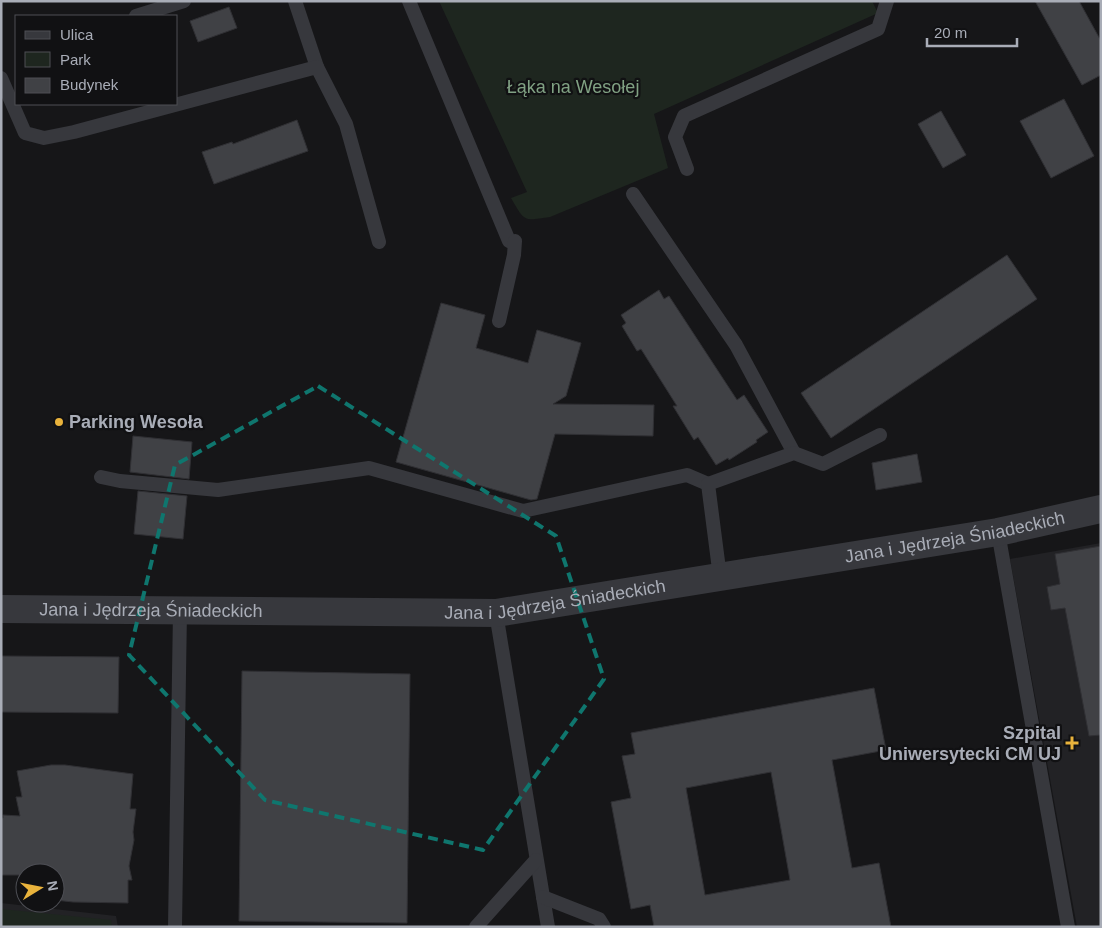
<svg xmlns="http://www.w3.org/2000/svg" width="1102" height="928" font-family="Arial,sans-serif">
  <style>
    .built { fill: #222225 }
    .green { fill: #1e261f }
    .building { fill: #404145; stroke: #303034; fill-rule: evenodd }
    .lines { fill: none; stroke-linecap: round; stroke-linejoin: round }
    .lane { stroke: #37383d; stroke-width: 14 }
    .street { stroke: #37383d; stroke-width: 28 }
    .marked { fill: none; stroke: #0f766e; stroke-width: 4; stroke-dasharray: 10 6; stroke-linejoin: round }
    .poi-dot { fill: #e9b33c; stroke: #111113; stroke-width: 2 }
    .labels { text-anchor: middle; stroke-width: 4.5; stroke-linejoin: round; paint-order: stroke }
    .park-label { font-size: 18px; fill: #80a183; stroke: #111113 }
    .poi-label { font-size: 18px; font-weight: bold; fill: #a9adb7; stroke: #111113; text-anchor: start }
    .street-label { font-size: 18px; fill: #a9adb7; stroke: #111113 }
  </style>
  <rect width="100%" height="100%" fill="#161618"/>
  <g class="built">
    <path d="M 1101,543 L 1101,927 L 1077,927 L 1010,559 Z"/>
    <path d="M 1,903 L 116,916 L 118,927 L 1,927 Z"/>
  </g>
  <g class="green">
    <path d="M 439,1 L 872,1 L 878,13 L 654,114 L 668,168 L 550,217 C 523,221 525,222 511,198 L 527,192 Z"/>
    <path d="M 1,909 L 111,920 L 112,927 L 1,927 Z"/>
  </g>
  <g class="building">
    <path d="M 1035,1 L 1079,1 L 1101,41 L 1101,75 L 1082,85 Z"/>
    <path d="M 229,7 L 237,28 L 198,42 L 190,21 Z"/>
    <path d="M 1064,99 L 1094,156 L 1051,178 L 1020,121 Z"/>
    <path d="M 941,111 L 966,155 L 943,168 L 918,124 Z"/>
    <path d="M 297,120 L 308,151 L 214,184 L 202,152 L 232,142 L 233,144 Z"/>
    <path d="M 1007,255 L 1037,299 L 831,438 L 801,393 Z"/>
    <path d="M 659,290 L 664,299 L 669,296 L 737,400 L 744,395 L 768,432 L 756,440 L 757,442 L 729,460 L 728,458 L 716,465 L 698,437 L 694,440 L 673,406 L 677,406 L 641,349 L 637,351 L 622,326 L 626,323 L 621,315 Z"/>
    <path d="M 441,303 L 485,315 L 476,348 L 528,363 L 537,330 L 581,343 L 566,396 L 553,404 L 654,405 L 653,436 L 555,434 L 537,499 L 531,500 L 396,462 Z"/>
    <path d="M 133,436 L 192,442 L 189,479 L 130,472 Z"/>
    <path d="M 917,454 L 922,482 L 876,490 L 872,463 Z"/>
    <path d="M 138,491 L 187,496 L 183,539 L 134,534 Z"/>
    <path d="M 1101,546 L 1101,735 L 1089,736 L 1065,608 L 1051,610 L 1047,587 L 1060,584 L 1055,554 Z"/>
    <path d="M 1,656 L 119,657 L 118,713 L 1,712 Z"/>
    <path d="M 242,671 L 410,674 L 407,923 L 239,921 Z"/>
    <path d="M 874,688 L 886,750 L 832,760 L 852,868 L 879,863 L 891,927 L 654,927 L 650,905 L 631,909 L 611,802 L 631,798 L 622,756 L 635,754 L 631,733 ZM 771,772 L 790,880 L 705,895 L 686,788 Z"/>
    <path d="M 51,765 L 65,765 L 133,774 L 130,809 L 136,809 L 133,832 L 134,840 L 129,866 L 132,880 L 128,880 L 128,903 L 73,902 L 55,900 L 55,873 L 25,873 L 25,896 L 18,895 L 19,875 L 1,875 L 1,818 L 3,818 L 3,815 L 20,816 L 16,797 L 22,797 L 17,771 Z"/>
  </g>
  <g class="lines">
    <g class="lane">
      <path d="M 295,1 L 317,67"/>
      <path d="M 409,1 L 509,241"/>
      <path d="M 136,16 L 184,1"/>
      <path d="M 1,78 L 25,133 L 44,138 L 74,132 L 317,67 L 346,124 L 379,242"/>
      <path d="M 687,169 L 675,137 L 684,116 L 878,29 L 887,1"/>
      <path d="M 633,194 L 736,345 L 794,453"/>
      <path d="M 499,321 L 514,255 L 515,241"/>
      <path d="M 101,477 L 120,481 L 218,490 L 369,468 L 523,511 L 687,475 L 708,484"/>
      <path d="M 998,532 L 1068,927"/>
      <path d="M 720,577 L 708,484 L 794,453 L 823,464 L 880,435"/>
      <path d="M 496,613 L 548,927"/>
      <path d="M 543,897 L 599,919 L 604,927"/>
      <path d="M 175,927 L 180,611"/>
      <path d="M 476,927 L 536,860"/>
    </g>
    <path class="street" id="s1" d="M 1,609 L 496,613 L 998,532 L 1101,509"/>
  </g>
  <path class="marked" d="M 318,386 L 556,536 L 604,679 L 483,850 L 265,800 L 129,655 L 175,465 Z"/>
  <g class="poi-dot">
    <circle cx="59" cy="422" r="5"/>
    <path d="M1069.5 735.5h5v5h5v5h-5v5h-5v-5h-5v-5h5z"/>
  </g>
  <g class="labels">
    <g class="park-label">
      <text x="573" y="93">Łąka na Wesołej</text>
    </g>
    <g class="poi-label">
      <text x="69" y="428">Parking Wesoła</text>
      <text x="1061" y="739" text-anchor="end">Szpital<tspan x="1061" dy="21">Uniwersytecki CM UJ</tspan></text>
    </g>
    <g class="street-label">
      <text dy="6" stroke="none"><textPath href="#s1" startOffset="960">Jana i Jędrzeja Śniadeckich</textPath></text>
      <text dy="6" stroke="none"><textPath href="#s1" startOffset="555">Jana i Jędrzeja Śniadeckich</textPath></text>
      <text dy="6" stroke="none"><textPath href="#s1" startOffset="150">Jana i Jędrzeja Śniadeckich</textPath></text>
    </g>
  </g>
  <rect width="1102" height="928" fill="none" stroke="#a9adb7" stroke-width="5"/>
  <rect x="15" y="15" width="162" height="90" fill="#111113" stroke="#4e4f55"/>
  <rect x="25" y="31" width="25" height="8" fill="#37383d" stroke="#4e4f55"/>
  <text x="60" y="40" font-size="15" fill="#a9adb7">Ulica</text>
  <rect x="25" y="52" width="25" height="15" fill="#1e261f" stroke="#4e4f55"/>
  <text x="60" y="65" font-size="15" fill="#a9adb7">Park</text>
  <rect x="25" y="78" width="25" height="15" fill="#404145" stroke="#4e4f55"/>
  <text x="60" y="90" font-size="15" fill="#a9adb7">Budynek</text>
  <g transform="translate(40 888) rotate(80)"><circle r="24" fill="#111113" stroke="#4e4f55"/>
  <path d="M0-4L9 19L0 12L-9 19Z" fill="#e9b33c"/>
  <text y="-8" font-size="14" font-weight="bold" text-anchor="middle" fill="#a9adb7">N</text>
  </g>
  <path d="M927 38v8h90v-8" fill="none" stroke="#a9adb7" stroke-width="2.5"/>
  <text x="934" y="38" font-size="15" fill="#a9adb7" stroke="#111113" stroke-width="4" paint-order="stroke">20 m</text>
</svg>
